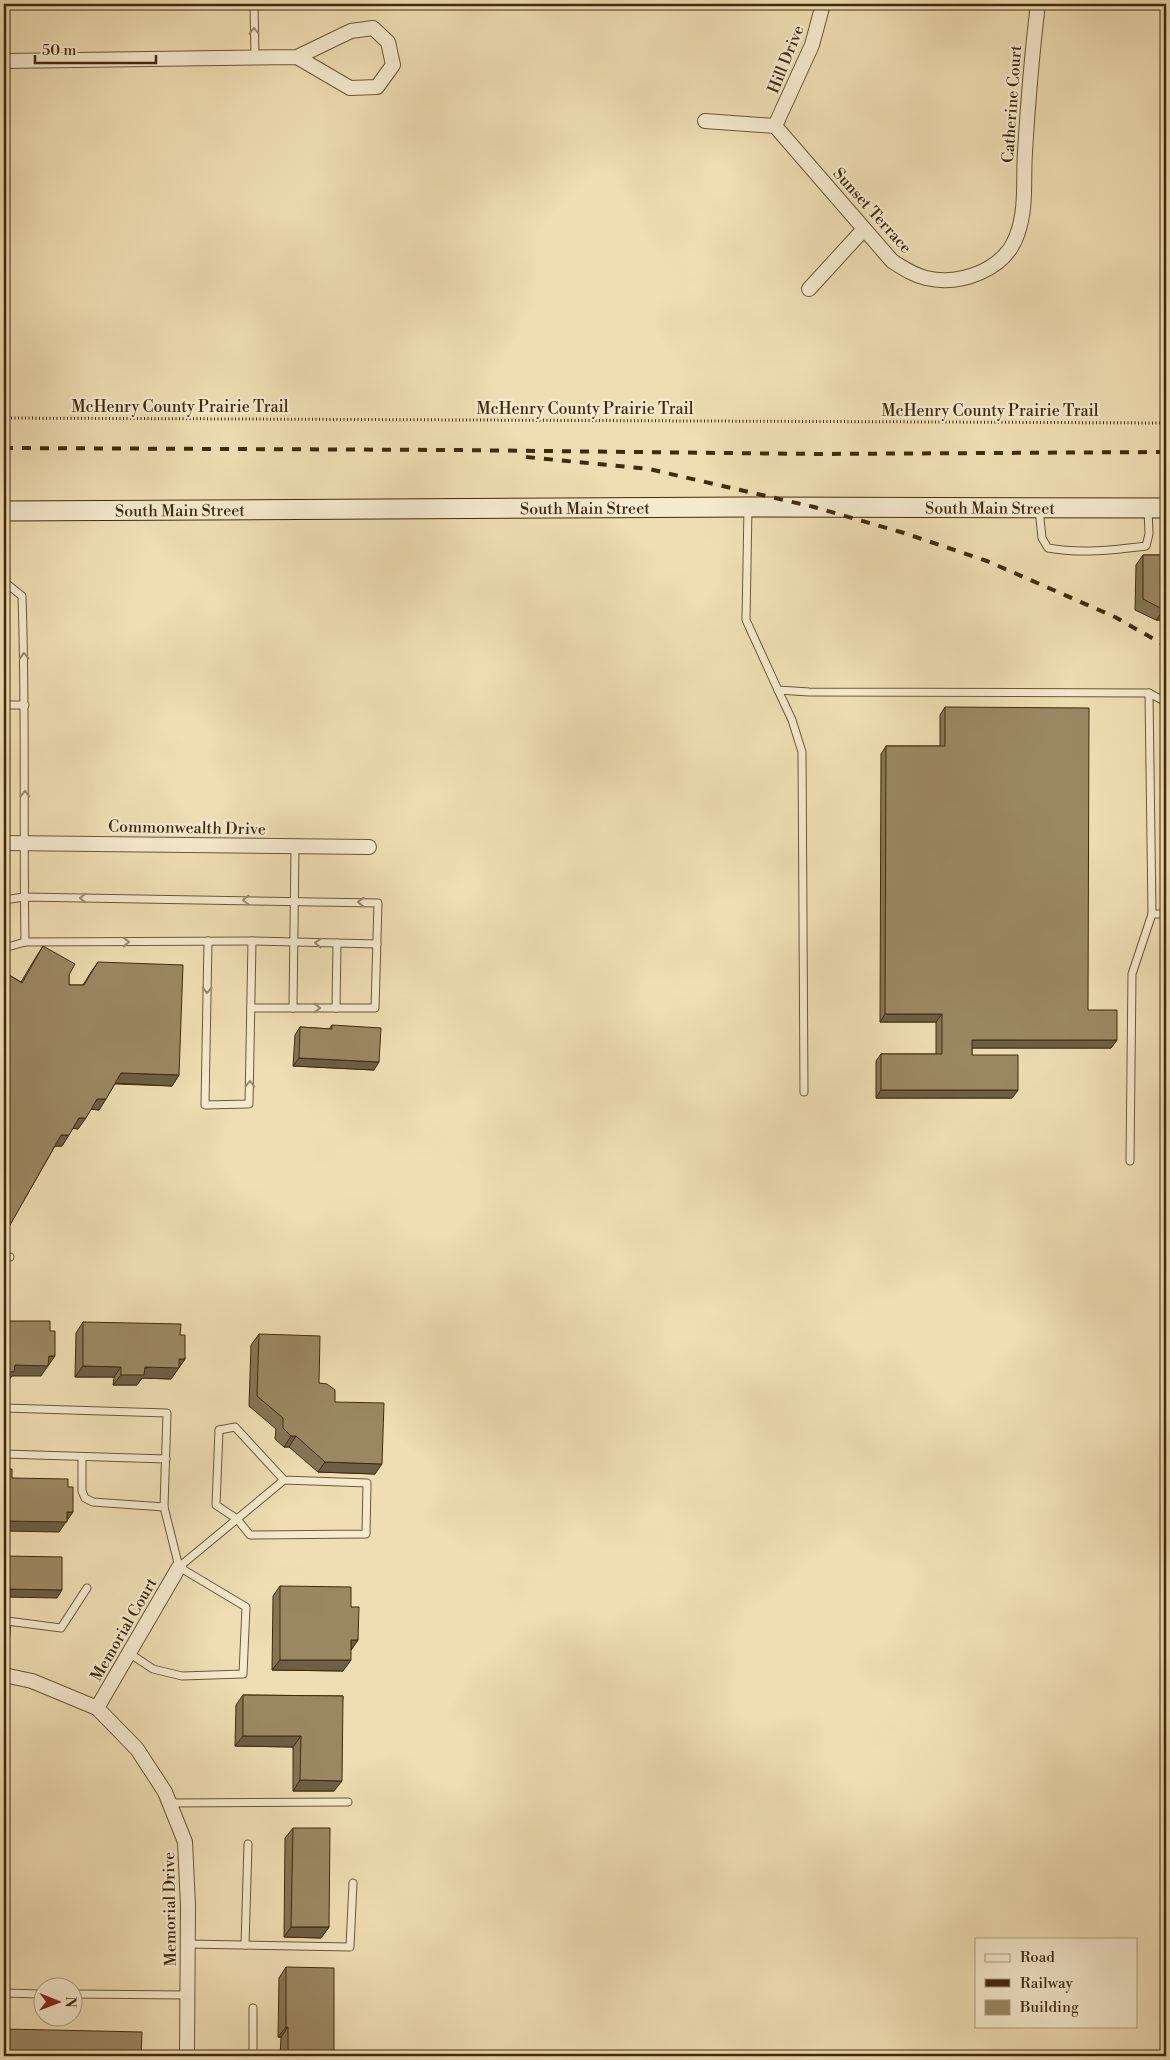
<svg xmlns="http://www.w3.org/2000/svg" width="1170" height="2060" font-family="'Libre Bodoni',serif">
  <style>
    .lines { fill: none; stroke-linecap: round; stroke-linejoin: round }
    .lane-casing { stroke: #6c5736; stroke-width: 9 }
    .street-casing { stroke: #6c5736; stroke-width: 16 }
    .secondary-casing { stroke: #402a0c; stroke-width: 21 }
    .path { stroke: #402a0c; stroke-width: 3; stroke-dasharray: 1 2.5; stroke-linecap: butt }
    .lane { stroke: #f5eace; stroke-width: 7 }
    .street { stroke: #f5eace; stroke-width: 14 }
    .secondary { stroke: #f5eace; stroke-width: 19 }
    .rail { stroke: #402a0c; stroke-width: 4; stroke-dasharray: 9 9; stroke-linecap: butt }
    .wall { fill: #857555; stroke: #402a0c }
    .shaded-wall { fill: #6c5f45; stroke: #402a0c }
    .building { fill: #9b8863; stroke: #402a0c }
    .oneway { stroke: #9a8a6d }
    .labels { text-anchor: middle; stroke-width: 4.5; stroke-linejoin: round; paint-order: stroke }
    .street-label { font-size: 16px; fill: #402a0c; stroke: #f5eace }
  </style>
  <rect width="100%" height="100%" fill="#efdeb3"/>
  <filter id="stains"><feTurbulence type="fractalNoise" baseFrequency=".004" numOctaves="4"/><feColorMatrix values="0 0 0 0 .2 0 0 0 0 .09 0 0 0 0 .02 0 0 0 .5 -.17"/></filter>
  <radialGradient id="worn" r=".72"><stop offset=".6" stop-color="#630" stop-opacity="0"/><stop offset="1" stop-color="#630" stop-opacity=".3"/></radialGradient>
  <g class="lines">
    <defs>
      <g id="lane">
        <path d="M 254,4 L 255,57"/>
        <path d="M 748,508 L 746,620 L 778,690 L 809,692 L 1149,693 L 1166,702"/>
        <path d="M 1039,509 L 1042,538 L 1048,548 C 1080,554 1114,550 1146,546 L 1149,534 L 1148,509"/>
        <path d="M 4,584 L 7,584 L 22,596 C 26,712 23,827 25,942 L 4,948"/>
        <path d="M 778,690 L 792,720 L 802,752 L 804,1092"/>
        <path d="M 1149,693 L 1152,914 L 1166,914"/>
        <path d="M 4,705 L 25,705"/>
        <path d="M 4,900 L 24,897 L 378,903 L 375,1008 L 251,1008"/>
        <path d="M 208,941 L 205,1105 L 249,1104 L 252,941"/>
        <path d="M 25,942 L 252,941 L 377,944"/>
        <path d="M 293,1008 L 295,846"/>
        <path d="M 336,1008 L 337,943"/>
        <path d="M 1130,1161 L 1132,974 L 1152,914"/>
        <path d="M 4,1257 L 10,1257"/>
        <path d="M 4,1408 L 167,1413 L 164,1507 L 179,1567 L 246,1607 L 243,1674 L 182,1676 L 153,1669 L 129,1653"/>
        <path d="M 4,1454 L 166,1459"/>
        <path d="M 82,1457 L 82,1491 L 85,1498 L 93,1502 L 164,1507"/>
        <path d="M 179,1567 L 237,1519 L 250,1535 L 366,1534 L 367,1483 L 284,1480 L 235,1427 L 219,1430 L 216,1505 L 237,1519 L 284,1480"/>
        <path d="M 4,1655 L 7,1621 L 61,1628 L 87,1588"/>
        <path d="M 169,1803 L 348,1802"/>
        <path d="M 187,1944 L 350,1947 L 353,1883"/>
        <path d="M 245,1945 L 248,1844"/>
        <path d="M 4,1993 L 42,1994"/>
        <path d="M 72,1994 L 187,1995"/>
        <path d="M 253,2056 L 253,2008"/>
      </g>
      <g id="street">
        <path d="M 4,61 L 297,57 L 351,31 L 373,28 L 388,42 L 393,65 L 377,87 L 350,88 L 297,57"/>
        <path d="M 705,121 L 775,126 L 892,261 C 903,268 913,275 926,278 C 960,286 1005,270 1017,235 C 1027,208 1023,180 1025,152 C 1028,102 1032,53 1038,4"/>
        <path d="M 775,126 L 812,45 L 823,4"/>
        <path d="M 809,289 L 864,229"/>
        <path d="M 4,843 L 369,847"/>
        <path d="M 4,1675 L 32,1681 L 97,1708 L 137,1749 L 165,1792 L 185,1842 L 188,1906 L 187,2056"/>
        <path d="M 97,1708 L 179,1567"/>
      </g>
      <g id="secondary">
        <path id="s1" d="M 4,511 L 748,507 L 1166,508"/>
      </g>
    </defs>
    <use href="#lane" class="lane-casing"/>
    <use href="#street" class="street-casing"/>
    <use href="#secondary" class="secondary-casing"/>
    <path class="path" d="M 4,418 L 1166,423"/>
    <use href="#lane" class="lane"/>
    <use href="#street" class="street"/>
    <use href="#secondary" class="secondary"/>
    <g class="rail">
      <path d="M 4,448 L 452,450 L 817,454 L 1166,452"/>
      <path d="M 526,457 L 649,469 L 814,507 L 904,533 L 987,561 L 1115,617 L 1166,646"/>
    </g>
  </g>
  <g class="wall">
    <path d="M 1143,555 L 1166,555 L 1166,620 L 1156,620 L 1135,610 L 1136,565 Z"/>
    <path d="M 945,707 L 1088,1010 L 1117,1040 L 1111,1048 L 972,1048 L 972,1055 L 1018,1090 L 1012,1098 L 876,1098 L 876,1061 L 881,1054 L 936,1054 L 936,1022 L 880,1022 L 881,754 L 886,746 L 940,746 L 940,715 Z"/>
    <path d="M 43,946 L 69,975 L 69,985 L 83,985 L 91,972 L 98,962 L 179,1075 L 172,1086 L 115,1084 L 99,1110 L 91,1109 L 78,1129 L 73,1128 L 62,1146 L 55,1146 L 4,1235 L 4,972 L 21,982 L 36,957 Z"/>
    <path d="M 332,1025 L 374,1070 L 293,1066 L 295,1035 L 300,1027 L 329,1029 Z"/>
    <path d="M 83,1322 L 180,1335 L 185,1359 L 171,1379 L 142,1378 L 137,1385 L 113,1385 L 114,1377 L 75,1377 L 76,1333 Z"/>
    <path d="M 259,1334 L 319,1383 L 335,1402 L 375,1474 L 318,1472 L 289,1447 L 284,1447 L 275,1439 L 276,1429 L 249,1406 L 251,1345 Z"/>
    <path d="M 280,1586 L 351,1607 L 358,1640 L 351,1650 L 343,1671 L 272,1670 L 273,1596 Z"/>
    <path d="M 243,1695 L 343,1696 L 334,1791 L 293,1791 L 293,1747 L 235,1746 L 236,1705 Z"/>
    <path d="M 293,1828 L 329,1927 L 321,1938 L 284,1937 L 285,1838 Z"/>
    <path d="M 286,1967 L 334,2056 L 280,2056 L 281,2037 L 278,2037 L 279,1978 Z"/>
  </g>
  <g class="shaded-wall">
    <path d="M 1164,610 L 1166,610 L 1166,620 L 1156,620 Z"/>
    <path d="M 885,1014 L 942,1014 L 936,1022 L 880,1022 Z"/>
    <path d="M 972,1040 L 1117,1040 L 1111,1048 L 966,1048 Z"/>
    <path d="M 299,1058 L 379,1062 L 374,1070 L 293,1066 Z"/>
    <path d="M 121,1073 L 179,1075 L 172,1086 L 114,1083 Z"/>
    <path d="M 881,1090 L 1018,1090 L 1012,1098 L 876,1098 Z"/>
    <path d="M 97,1099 L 106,1099 L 99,1110 L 89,1109 Z"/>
    <path d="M 79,1118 L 86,1118 L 78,1129 L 72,1128 Z"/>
    <path d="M 61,1135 L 69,1135 L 62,1146 L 54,1146 Z"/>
    <path d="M 49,1356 L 55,1356 L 41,1376 L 12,1376 L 7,1382 L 4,1382 L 4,1371 L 15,1365 Z"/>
    <path d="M 179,1359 L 185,1359 L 171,1379 L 142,1378 L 137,1385 L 113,1385 L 121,1375 Z"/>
    <path d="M 83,1366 L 121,1367 L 114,1377 L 75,1377 Z"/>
    <path d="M 291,1436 L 296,1436 L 289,1447 L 284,1447 Z"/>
    <path d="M 325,1462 L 382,1464 L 375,1474 L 318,1472 Z"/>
    <path d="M 67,1512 L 73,1512 L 59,1532 L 4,1531 L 4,1521 Z"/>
    <path d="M 4,1589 L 62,1590 L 57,1598 L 4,1597 Z"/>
    <path d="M 351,1640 L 358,1640 L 351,1650 Z"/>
    <path d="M 280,1660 L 351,1660 L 343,1671 L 272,1670 Z"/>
    <path d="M 243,1736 L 301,1736 L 293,1747 L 235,1746 Z"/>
    <path d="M 300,1780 L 342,1781 L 334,1791 L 293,1791 Z"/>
    <path d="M 291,1927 L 329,1927 L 321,1938 L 284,1937 Z"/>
    <path d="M 286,2027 L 288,2027 L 281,2037 L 278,2037 Z"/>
  </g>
  <g class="building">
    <path d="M 1143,555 L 1166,555 L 1166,610 L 1164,610 L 1143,599 Z"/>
    <path d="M 945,707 L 1089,708 L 1088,1010 L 1117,1010 L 1117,1040 L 972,1040 L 972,1055 L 1018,1055 L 1018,1090 L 881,1090 L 881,1054 L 942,1054 L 942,1014 L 885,1014 L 886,746 L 945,746 Z"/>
    <path d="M 43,946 L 75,964 L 69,975 L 69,985 L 84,985 L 98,962 L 183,965 L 179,1075 L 121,1073 L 106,1099 L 97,1099 L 86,1118 L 79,1118 L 69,1135 L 61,1135 L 6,1232 L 4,1232 L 4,972 L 22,983 Z"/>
    <path d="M 332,1025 L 381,1028 L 379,1062 L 299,1058 L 300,1027 L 332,1029 Z"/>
    <path d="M 4,1321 L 50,1321 L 50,1331 L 55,1331 L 55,1356 L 49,1356 L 48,1366 L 15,1365 L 14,1372 L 4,1371 Z"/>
    <path d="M 83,1322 L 181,1324 L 180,1335 L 185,1335 L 185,1359 L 179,1359 L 179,1368 L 145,1367 L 144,1375 L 121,1375 L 121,1367 L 83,1366 Z"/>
    <path d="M 259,1334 L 320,1336 L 319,1383 L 327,1384 L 335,1390 L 335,1402 L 384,1403 L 382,1464 L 325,1462 L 296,1436 L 291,1436 L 283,1428 L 283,1418 L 257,1396 Z"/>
    <path d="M 4,1469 L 12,1469 L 12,1478 L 68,1479 L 68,1487 L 73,1487 L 73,1512 L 67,1512 L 67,1522 L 4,1521 Z"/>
    <path d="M 4,1556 L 62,1557 L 62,1590 L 4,1589 Z"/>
    <path d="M 280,1586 L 351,1587 L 351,1607 L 359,1607 L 358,1640 L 351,1640 L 351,1660 L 280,1660 Z"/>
    <path d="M 243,1695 L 343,1696 L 342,1781 L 300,1780 L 301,1736 L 243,1736 Z"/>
    <path d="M 293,1828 L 330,1828 L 329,1927 L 291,1927 Z"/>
    <path d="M 286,1967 L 334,1968 L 334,2056 L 288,2056 L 288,2027 L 286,2027 Z"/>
    <path d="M 4,2029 L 142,2032 L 141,2056 L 4,2056 Z"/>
  </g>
  <defs><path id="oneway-chevron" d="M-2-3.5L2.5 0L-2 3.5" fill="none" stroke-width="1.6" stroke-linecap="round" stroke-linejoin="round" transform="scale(1.25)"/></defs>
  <g class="oneway">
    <use href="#oneway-chevron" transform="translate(254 31) rotate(-91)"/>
    <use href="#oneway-chevron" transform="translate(24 656) rotate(-92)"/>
    <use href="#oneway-chevron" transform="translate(25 794) rotate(-90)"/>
    <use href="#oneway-chevron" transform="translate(83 898) rotate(-179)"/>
    <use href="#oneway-chevron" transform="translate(246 900) rotate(-179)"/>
    <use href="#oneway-chevron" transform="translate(361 902) rotate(-178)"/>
    <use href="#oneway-chevron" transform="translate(126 942)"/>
    <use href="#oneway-chevron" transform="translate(318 943) rotate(-178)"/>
    <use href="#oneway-chevron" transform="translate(207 990) rotate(91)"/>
    <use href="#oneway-chevron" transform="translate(317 1008)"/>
    <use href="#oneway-chevron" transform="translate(250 1084) rotate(-89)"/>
  </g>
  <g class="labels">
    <g class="street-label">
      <text transform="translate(785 59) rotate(-68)" y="6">Hill Drive</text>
      <text transform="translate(1011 104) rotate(-86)" y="6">Catherine Court</text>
      <text transform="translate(873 210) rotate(48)" y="6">Sunset Terrace</text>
      <text x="180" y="412">McHenry County Prairie Trail</text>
      <text x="585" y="414">McHenry County Prairie Trail</text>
      <text x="990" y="416">McHenry County Prairie Trail</text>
      <text dy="6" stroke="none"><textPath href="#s1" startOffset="581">South Main Street</textPath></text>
      <text dy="6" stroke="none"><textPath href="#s1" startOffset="986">South Main Street</textPath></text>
      <text dy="6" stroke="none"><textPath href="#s1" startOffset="176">South Main Street</textPath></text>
      <text transform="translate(187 827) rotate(1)" y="6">Commonwealth Drive</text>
      <text transform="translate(123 1629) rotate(-60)" y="6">Memorial Court</text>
      <text transform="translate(169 1909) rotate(-91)" y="6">Memorial Drive</text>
    </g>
  </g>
  <rect width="1170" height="2060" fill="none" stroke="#efdeb3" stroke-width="20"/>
  <rect x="5" y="5" width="1160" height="2050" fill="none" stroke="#402a0c" stroke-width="2.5"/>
  <rect x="10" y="10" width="1150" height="2040" fill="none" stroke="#402a0c"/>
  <rect x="975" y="1938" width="162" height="90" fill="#f5eace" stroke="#ad9d80"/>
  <rect x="985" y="1954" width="25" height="8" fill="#f5eace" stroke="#ad9d80"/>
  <text x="1020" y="1962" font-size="15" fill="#402a0c">Road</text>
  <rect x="985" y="1979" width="25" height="8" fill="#402a0c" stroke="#ad9d80"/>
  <text x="1020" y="1988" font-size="15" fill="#402a0c">Railway</text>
  <rect x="985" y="2000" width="25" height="15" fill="#9b8863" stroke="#ad9d80"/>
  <text x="1020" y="2012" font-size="15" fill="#402a0c">Building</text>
  <g transform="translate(58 2002) rotate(91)"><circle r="24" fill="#f5eace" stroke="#ad9d80"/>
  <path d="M0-4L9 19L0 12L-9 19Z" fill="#8f2418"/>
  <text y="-8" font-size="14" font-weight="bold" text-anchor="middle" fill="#402a0c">N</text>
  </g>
  <path d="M35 55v8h121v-8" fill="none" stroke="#402a0c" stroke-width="2.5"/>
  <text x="42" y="55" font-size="15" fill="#402a0c" stroke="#f5eace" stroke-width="4" paint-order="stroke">50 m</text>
  <rect width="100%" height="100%" filter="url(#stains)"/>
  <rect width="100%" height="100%" fill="url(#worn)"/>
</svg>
